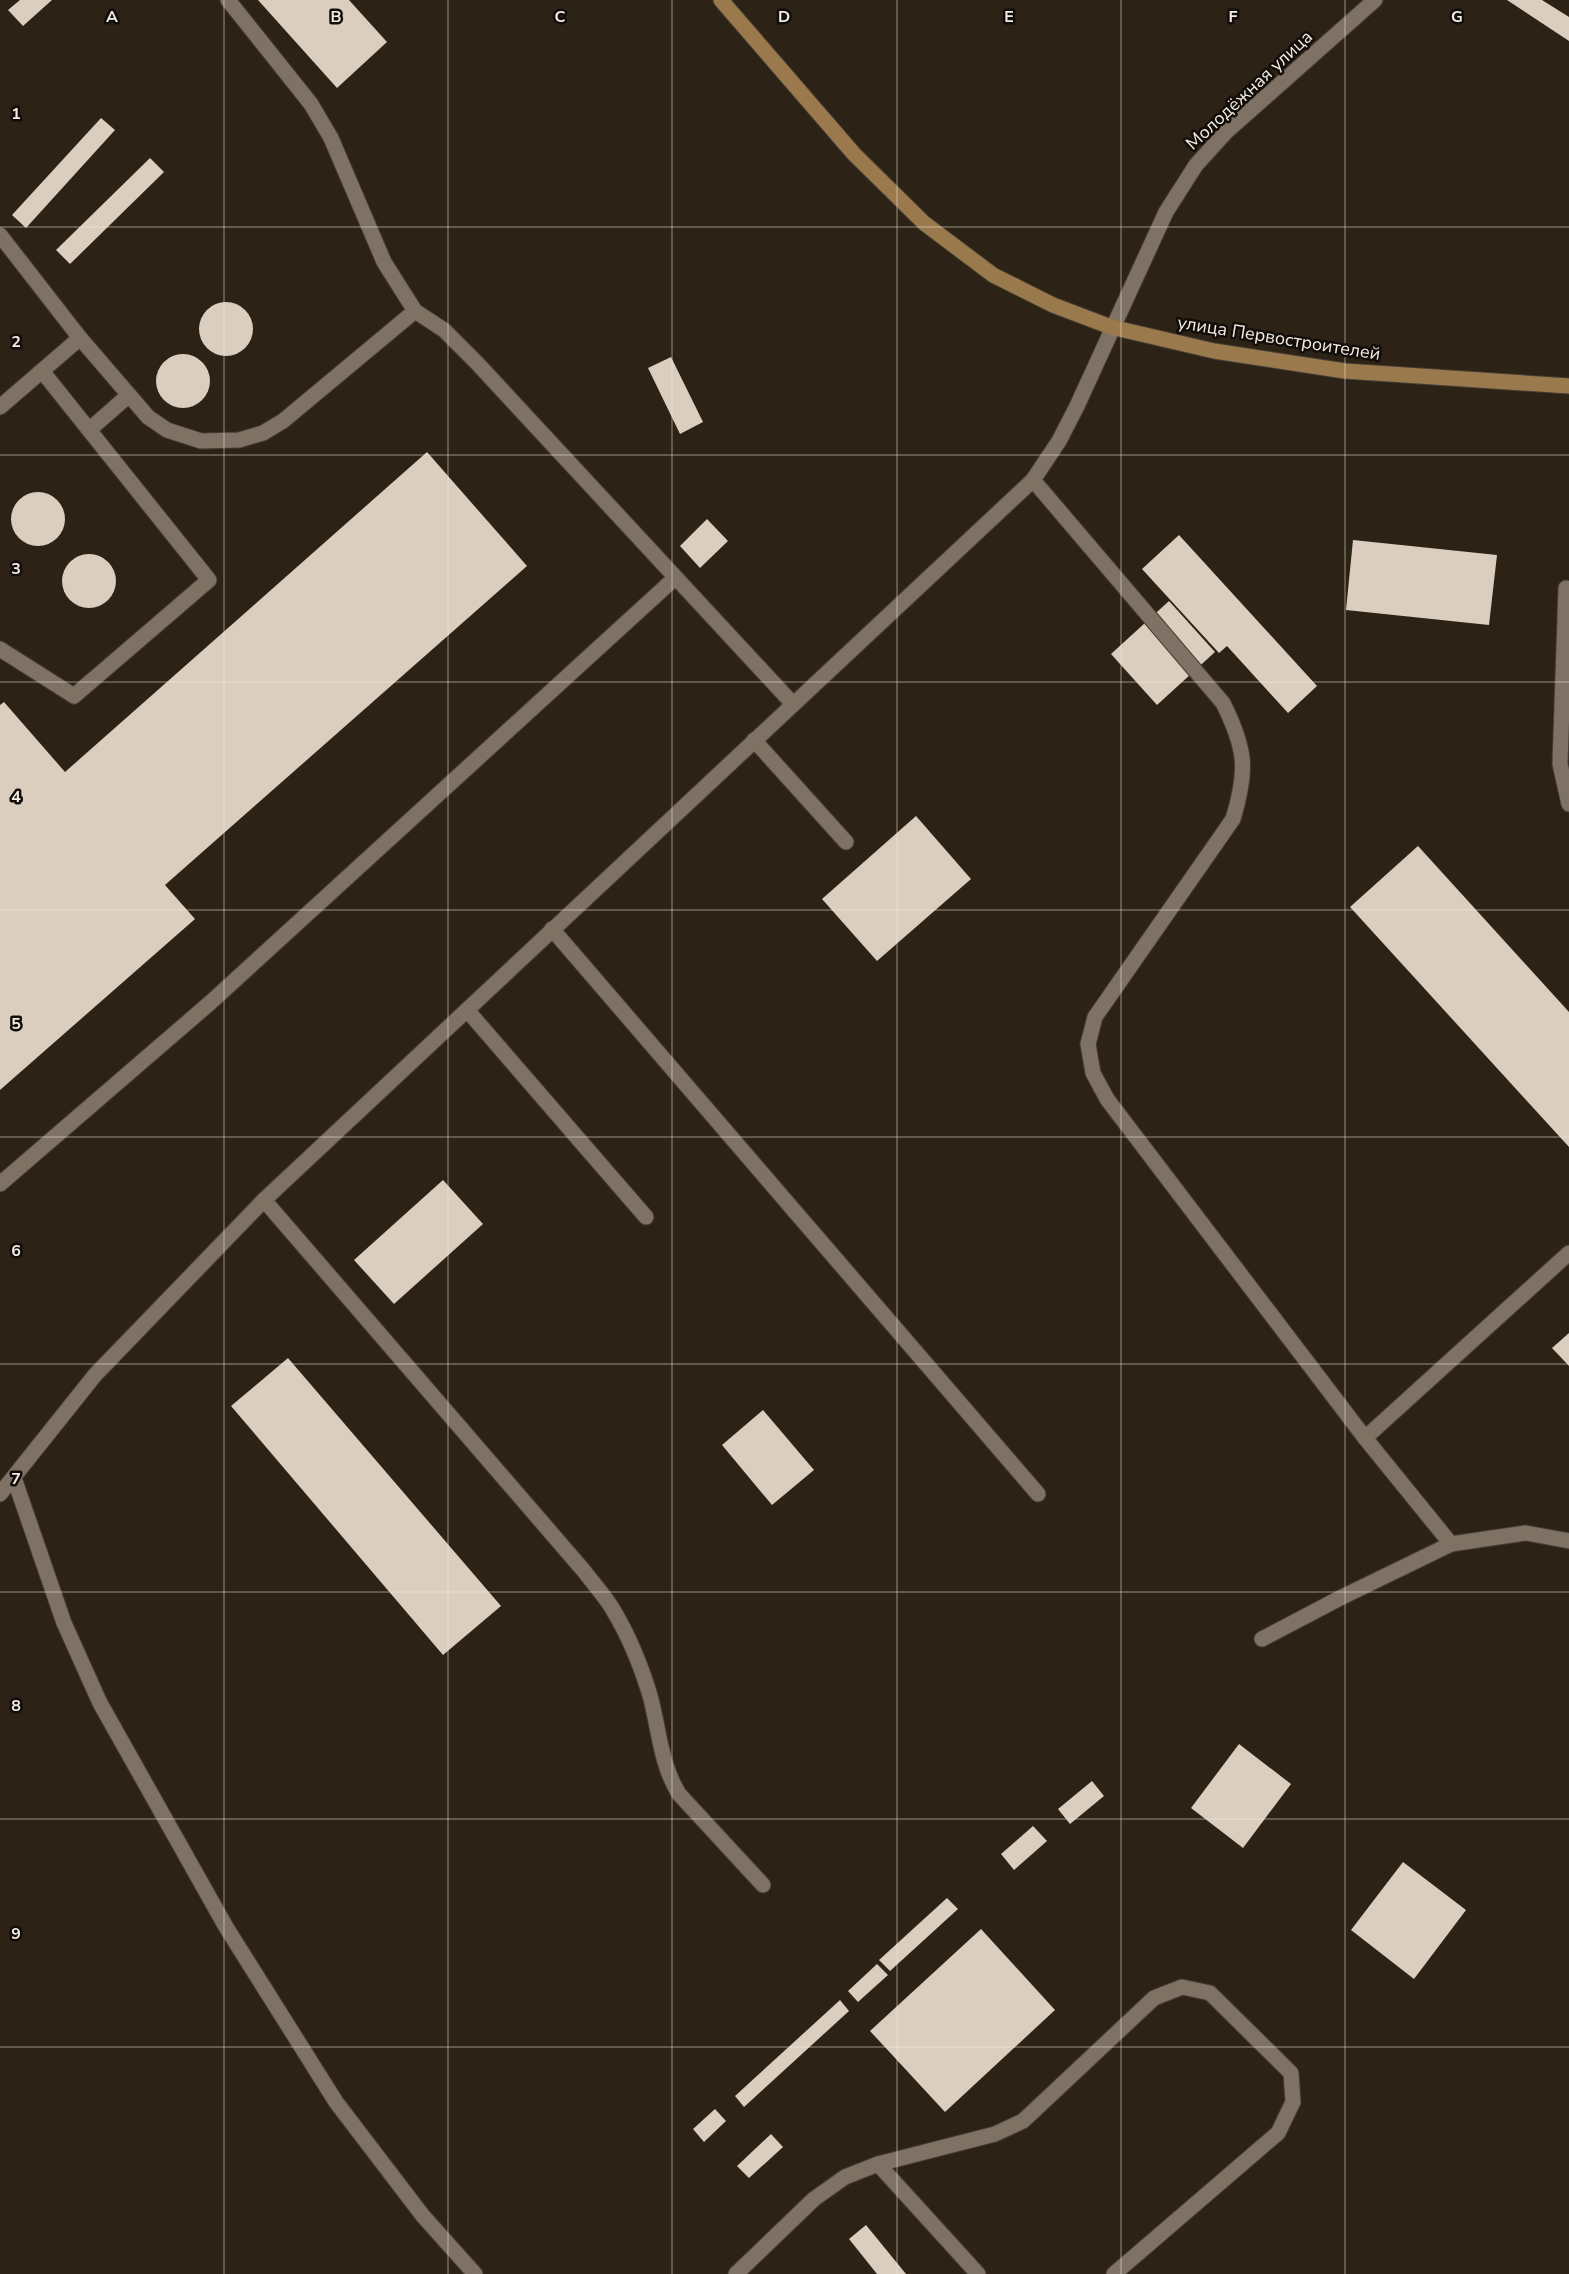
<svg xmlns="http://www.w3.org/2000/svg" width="1569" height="2274" font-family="'Nunito Sans',sans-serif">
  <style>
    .building { fill: #dccebe }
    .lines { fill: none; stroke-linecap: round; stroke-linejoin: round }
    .lane-casing { stroke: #463d34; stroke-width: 17 }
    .street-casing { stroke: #463d34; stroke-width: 17 }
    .secondary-casing { stroke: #463d34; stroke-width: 17 }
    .lane { stroke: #7f7264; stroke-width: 15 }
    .street { stroke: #7f7264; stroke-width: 15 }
    .secondary { stroke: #9a7a4d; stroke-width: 15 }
    .grid { fill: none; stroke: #f3ece4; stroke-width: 1; stroke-opacity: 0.55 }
    .labels { text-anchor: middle; stroke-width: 5; stroke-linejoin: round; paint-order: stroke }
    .street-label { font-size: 18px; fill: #f3ece4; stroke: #120d08 }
    .grid-label { font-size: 16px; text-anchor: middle; font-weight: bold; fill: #f3ece4; stroke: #120d08; stroke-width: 5; stroke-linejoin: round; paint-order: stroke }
  </style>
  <rect width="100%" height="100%" fill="#2d2216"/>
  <g class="building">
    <path d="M 20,0 L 52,0 L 23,26 L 8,10 Z"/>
    <path d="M 258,0 L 349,0 L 387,42 L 337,88 Z"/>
    <path d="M 1507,0 L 1542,0 L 1569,17 L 1569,41 Z"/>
    <path d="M 101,118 L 115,130 L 26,228 L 12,215 Z"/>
    <path d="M 150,158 L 164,172 L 70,264 L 56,250 Z"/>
    <circle cx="226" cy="329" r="27"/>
    <circle cx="183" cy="381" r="27"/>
    <path d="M 671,357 L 703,422 L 680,434 L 648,368 Z"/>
    <path d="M 427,452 L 527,566 L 165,885 L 195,919 L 0,1090 L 0,705 L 4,702 L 65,772 Z"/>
    <circle cx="38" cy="519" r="27"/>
    <path d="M 707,519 L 728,541 L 700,568 L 680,546 Z"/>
    <path d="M 1179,535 L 1317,686 L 1288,713 L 1227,646 L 1219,653 L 1142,569 Z"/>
    <path d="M 1353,540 L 1497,555 L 1489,625 L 1346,610 Z"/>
    <circle cx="89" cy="581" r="27"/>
    <path d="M 1169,601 L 1215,652 L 1157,705 L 1111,654 Z"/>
    <path d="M 916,816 L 971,879 L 877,961 L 822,899 Z"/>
    <path d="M 1418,846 L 1569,1012 L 1569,1147 L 1350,907 Z"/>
    <path d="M 443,1180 L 483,1224 L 394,1304 L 354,1260 Z"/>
    <path d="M 1569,1333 L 1569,1366 L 1552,1348 Z"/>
    <path d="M 288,1358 L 501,1606 L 443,1655 L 231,1406 Z"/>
    <path d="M 763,1410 L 814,1470 L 772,1505 L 722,1445 Z"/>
    <path d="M 1239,1744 L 1291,1784 L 1243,1848 L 1191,1808 Z"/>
    <path d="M 1092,1781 L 1104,1796 L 1070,1824 L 1058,1809 Z"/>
    <path d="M 1033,1826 L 1047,1841 L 1014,1870 L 1001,1854 Z"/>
    <path d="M 1403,1862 L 1466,1910 L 1414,1979 L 1351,1930 Z"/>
    <path d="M 947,1898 L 958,1909 L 890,1971 L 879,1960 Z"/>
    <path d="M 981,1929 L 1055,2010 L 945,2112 L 870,2031 Z"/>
    <path d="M 877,1964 L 888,1975 L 858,2002 L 848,1991 Z"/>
    <path d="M 840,2000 L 849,2011 L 744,2107 L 735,2096 Z"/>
    <path d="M 715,2109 L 726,2121 L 704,2142 L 693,2129 Z"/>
    <path d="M 771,2134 L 783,2147 L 749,2178 L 737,2166 Z"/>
    <path d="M 866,2225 L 906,2274 L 877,2274 L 849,2239 Z"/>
  </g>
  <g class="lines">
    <defs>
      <g id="lane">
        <path d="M 228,0 L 311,104 L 331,138 L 384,262 L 415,311 L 444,330 L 477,363 L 793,704"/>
        <path d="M 0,235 L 80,338 L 148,417 L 167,430 L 201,441 L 239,440 L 263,433 L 283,421 L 415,311"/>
        <path d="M 0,407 L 80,338"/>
        <path d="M 89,430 L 129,395"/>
        <path d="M 1033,480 L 1223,703 C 1246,749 1248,770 1233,819 L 1095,1017 L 1088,1044 L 1093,1073 L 1107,1099 L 1365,1438 L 1451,1544 L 1526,1533 L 1569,1541"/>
        <path d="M 1566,588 L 1560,764 L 1569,804"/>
        <path d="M 0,649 L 74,696 L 209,580 L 42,371"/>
        <path d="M 754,740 L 846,842"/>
        <path d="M 552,929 L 1038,1494"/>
        <path d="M 467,1010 L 646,1217"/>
        <path d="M 0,1184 L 211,1002 L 675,578"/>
        <path d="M 264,1200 L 584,1571 C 593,1583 604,1595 612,1608 C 629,1636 642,1668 651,1699 C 659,1731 661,1765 679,1794 L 763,1885"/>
        <path d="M 1365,1438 L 1569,1253"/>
        <path d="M 14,1478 L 64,1623 L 100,1703 L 226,1927 L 336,2102 L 423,2216 L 475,2274"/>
        <path d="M 1262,1639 L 1340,1598 L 1451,1544"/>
        <path d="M 878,2164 L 978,2274"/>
        <path d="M 736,2274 L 814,2199 L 845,2177 L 878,2164 L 995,2134 L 1023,2121 L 1154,1998 L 1182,1987 L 1210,1993 L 1291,2073 L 1293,2102 L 1278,2133 L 1114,2274"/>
      </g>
      <path id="street" d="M 0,1494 L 95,1375 L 264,1200 L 1033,480 L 1059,441 L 1077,406 L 1166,212 L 1196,165 L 1226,132 L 1375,0"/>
      <path id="secondary" d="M 721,0 L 854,154 L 924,223 L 993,275 L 1053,305 L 1111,327 L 1214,351 L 1345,371 L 1569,386"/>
    </defs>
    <use href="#lane" class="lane-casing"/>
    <use href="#street" class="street-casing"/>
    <use href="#secondary" class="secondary-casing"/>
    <use href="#lane" class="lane"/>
    <use href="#street" class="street"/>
    <use href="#secondary" class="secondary"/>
  </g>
  <path class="grid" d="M 224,0 L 224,2274M 448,0 L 448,2274M 672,0 L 672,2274M 897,0 L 897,2274M 1121,0 L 1121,2274M 1345,0 L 1345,2274M 0,227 L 1569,227M 0,455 L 1569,455M 0,682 L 1569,682M 0,910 L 1569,910M 0,1137 L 1569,1137M 0,1364 L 1569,1364M 0,1592 L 1569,1592M 0,1819 L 1569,1819M 0,2047 L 1569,2047"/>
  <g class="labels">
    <g class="street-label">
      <text transform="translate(1249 90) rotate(-43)" y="6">Молодёжная улица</text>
      <text transform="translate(1279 338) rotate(9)" y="6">улица Первостроителей</text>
    </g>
  </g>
  <g class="grid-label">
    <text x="112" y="22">A</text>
    <text x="336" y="22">B</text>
    <text x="560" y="22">C</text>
    <text x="784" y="22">D</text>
    <text x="1009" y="22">E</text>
    <text x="1233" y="22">F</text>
    <text x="1457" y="22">G</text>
    <text x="16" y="119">1</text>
    <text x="16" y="347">2</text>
    <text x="16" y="574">3</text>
    <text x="16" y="802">4</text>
    <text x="16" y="1029">5</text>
    <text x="16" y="1256">6</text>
    <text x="16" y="1484">7</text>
    <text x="16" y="1711">8</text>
    <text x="16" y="1939">9</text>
  </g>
</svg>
